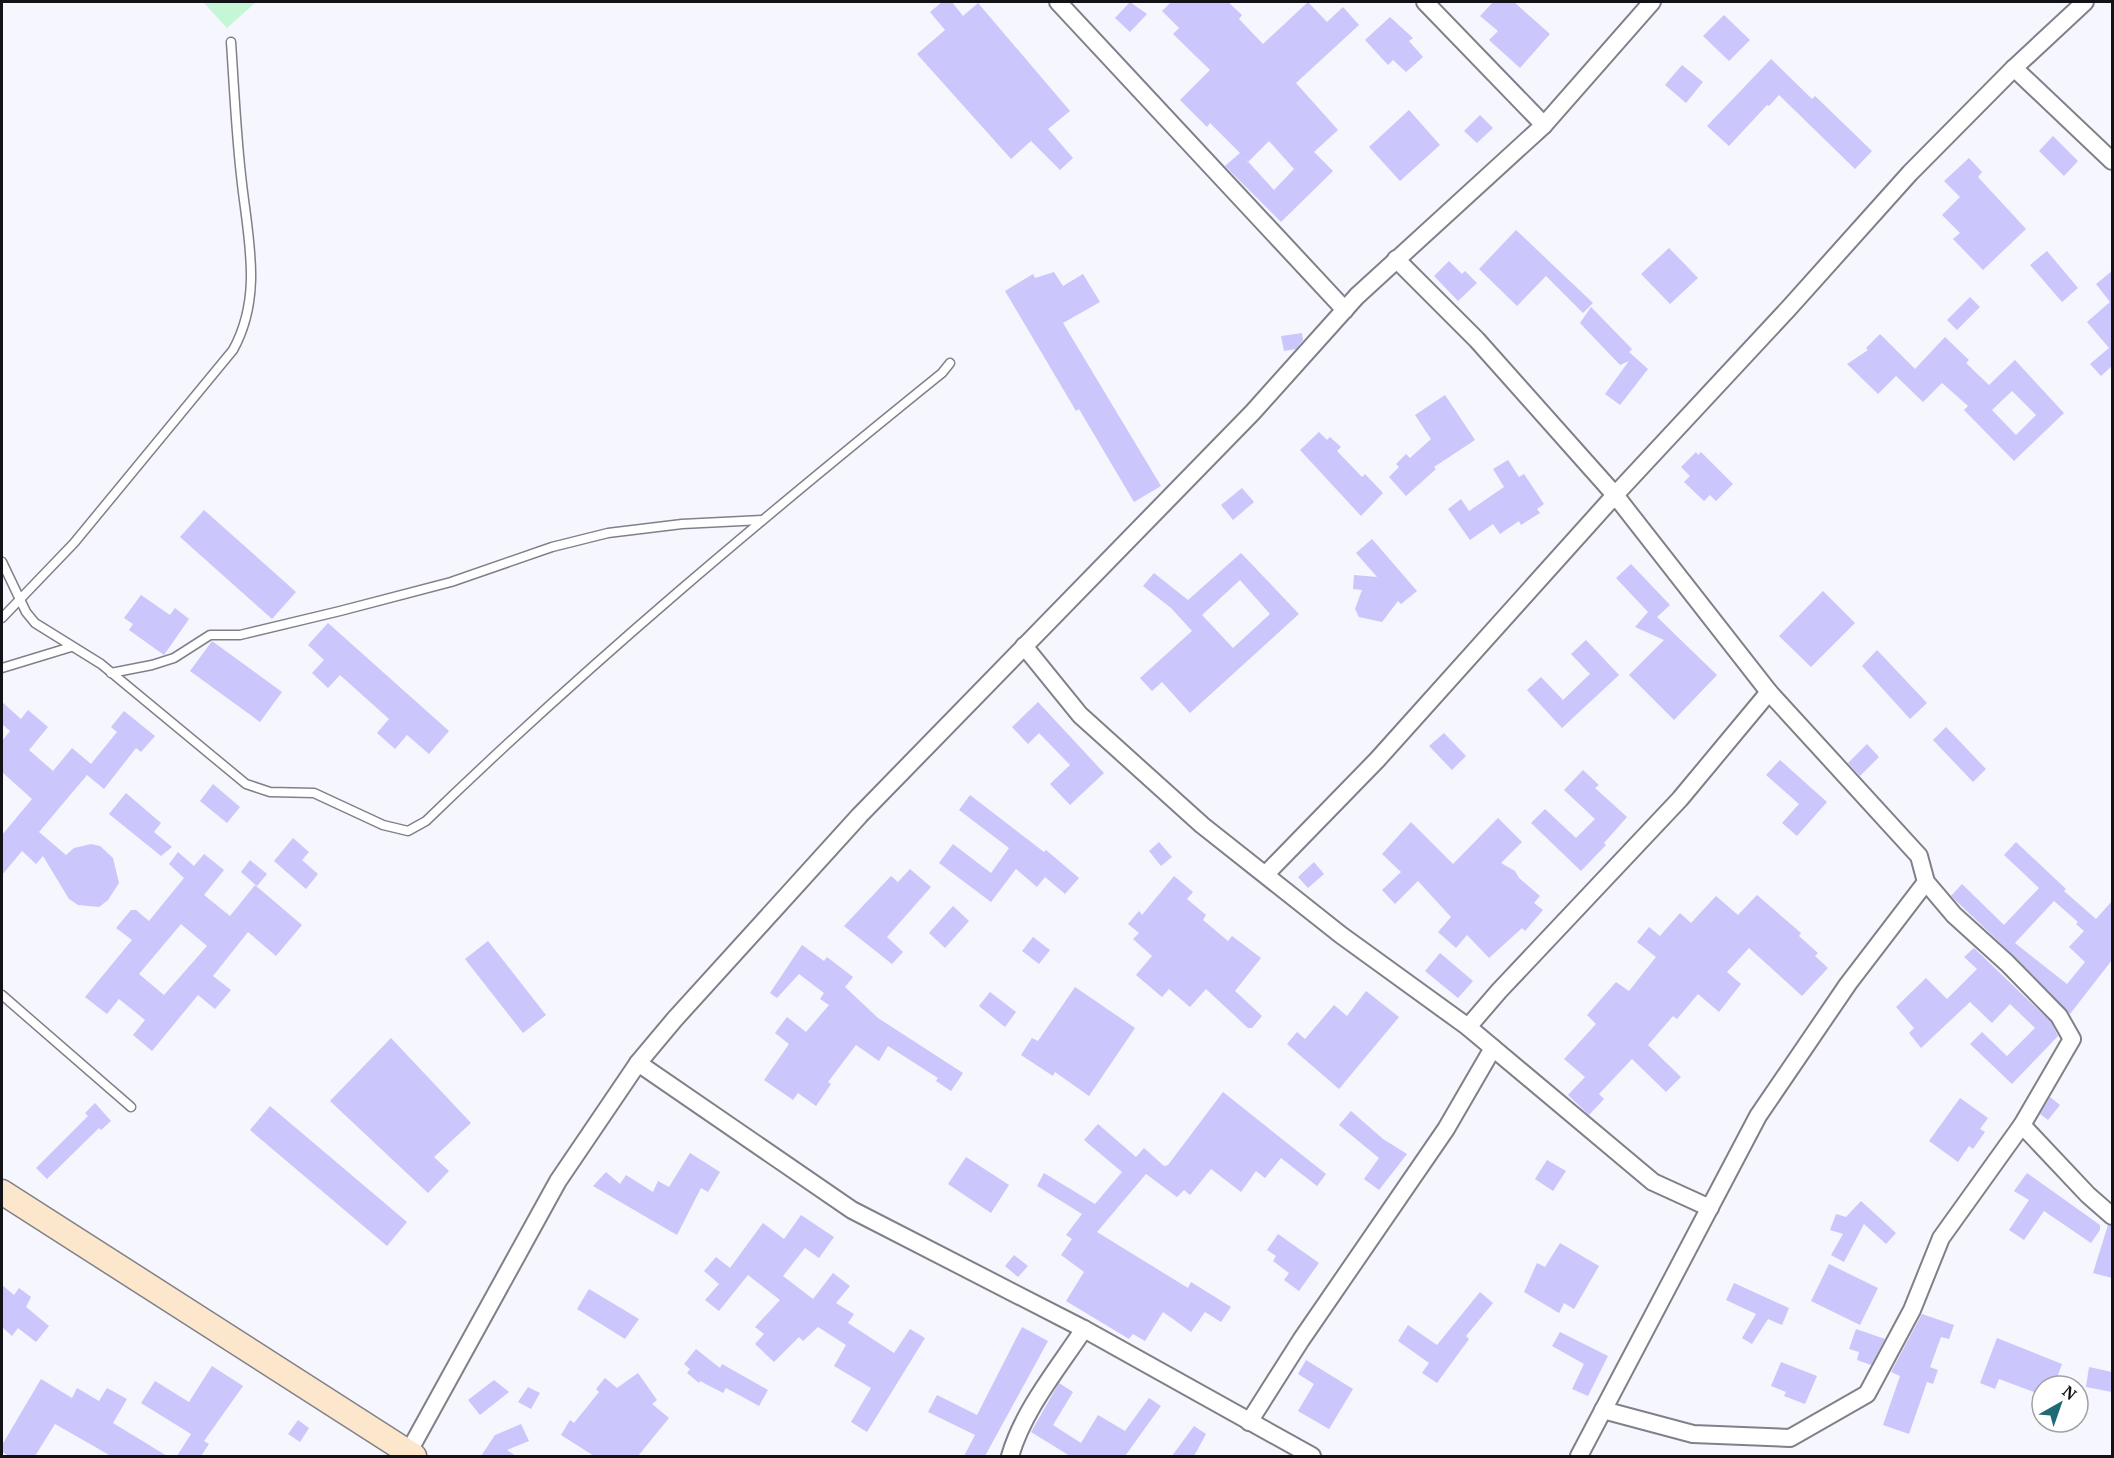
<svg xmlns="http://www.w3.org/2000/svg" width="2114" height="1458" font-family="'PT Serif',serif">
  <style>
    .green { fill: #c5f7d7 }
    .building { fill: #cbc6fb; fill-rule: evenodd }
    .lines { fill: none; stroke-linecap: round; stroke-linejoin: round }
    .lane-casing { stroke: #818089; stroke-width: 11 }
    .street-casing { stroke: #818089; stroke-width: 20 }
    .secondary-casing { stroke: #818089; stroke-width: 27 }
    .lane { stroke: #fff; stroke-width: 8 }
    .street { stroke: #fff; stroke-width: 16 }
    .secondary { stroke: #fce7cc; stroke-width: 24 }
  </style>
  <rect width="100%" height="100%" fill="#f6f6fe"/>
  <path class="green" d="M 203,2 L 256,2 L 227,28 Z"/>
  <g class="building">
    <path d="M 942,2 L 952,2 L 963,16 L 978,3 L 1070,111 L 1048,129 L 1073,158 L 1060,170 L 1031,141 L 1011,159 L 917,54 L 945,30 L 930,12 Z"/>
    <path d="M 1130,2 L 1147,14 L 1130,32 L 1115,18 Z"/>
    <path d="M 1171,2 L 1228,2 L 1242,15 L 1239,19 L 1263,44 L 1308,2 L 1327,22 L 1343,7 L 1359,25 L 1296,83 L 1338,130 L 1314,152 L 1333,171 L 1281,222 L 1225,166 L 1240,153 L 1210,123 L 1207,127 L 1180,100 L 1210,70 L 1173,34 L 1179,28 L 1162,11 ZM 1269,141 L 1294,169 L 1274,190 L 1242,155 L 1248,162 Z"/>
    <path d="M 1493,2 L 1514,2 L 1550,34 L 1520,68 L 1489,40 L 1498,31 L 1480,16 Z"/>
    <path d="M 1724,15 L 1750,40 L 1729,61 L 1703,36 Z"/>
    <path d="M 1390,17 L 1413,38 L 1409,41 L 1423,57 L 1406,72 L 1393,60 L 1388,65 L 1365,40 Z"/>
    <path d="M 1771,59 L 1812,99 L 1815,96 L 1872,151 L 1855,169 L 1779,95 L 1769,106 L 1767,105 L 1729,146 L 1707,126 Z"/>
    <path d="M 1682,65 L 1703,82 L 1686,103 L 1665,85 Z"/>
    <path d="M 1409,110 L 1440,145 L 1400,181 L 1369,147 Z"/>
    <path d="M 1480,115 L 1493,128 L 1477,143 L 1464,131 Z"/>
    <path d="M 2053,136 L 2078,161 L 2064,176 L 2039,151 Z"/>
    <path d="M 1969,158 L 1982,172 L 1978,177 L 2026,229 L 1983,270 L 1953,239 L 1960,233 L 1942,215 L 1960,197 L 1944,181 Z"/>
    <path d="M 1516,230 L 1593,303 L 1583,313 L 1546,276 L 1517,306 L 1479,269 Z"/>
    <path d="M 1669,248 L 1698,278 L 1670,304 L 1641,274 Z"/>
    <path d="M 2047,251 L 2078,288 L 2062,302 L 2030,265 Z"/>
    <path d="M 1449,261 L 1462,274 L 1465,271 L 1477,283 L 1458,301 L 1434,276 Z"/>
    <path d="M 2112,271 L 2112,366 L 2101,376 L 2090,364 L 2109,348 L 2087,322 L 2110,302 L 2096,284 Z"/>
    <path d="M 1054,272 L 1063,286 L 1083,274 L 1100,302 L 1063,323 L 1161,486 L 1134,502 L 1079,409 L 1076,411 L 1005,291 L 1033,274 L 1035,278 Z"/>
    <path d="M 1970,297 L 1980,307 L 1957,330 L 1947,320 Z"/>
    <path d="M 1591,307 L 1632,349 L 1629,352 L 1648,369 L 1620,405 L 1605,394 L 1629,361 L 1620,365 L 1580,323 Z"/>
    <path d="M 1302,333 L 1303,340 L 1296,349 L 1284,351 L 1281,336 Z"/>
    <path d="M 1880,334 L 1915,369 L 1945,337 L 1969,360 L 1966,363 L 1989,385 L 2015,360 L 2064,413 L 2014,461 L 1964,410 L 1968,406 L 1942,383 L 1923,402 L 1896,376 L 1878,394 L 1847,364 L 1868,350 L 1866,348 ZM 2012,391 L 2036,415 L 2016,435 L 1992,410 Z"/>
    <path d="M 1445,395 L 1475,440 L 1434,467 L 1436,469 L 1406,496 L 1389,477 L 1399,467 L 1396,464 L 1406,454 L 1410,458 L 1431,439 L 1415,415 Z"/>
    <path d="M 1319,432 L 1327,440 L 1330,437 L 1341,447 L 1337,451 L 1362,477 L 1365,474 L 1383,493 L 1361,516 L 1300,450 Z"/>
    <path d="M 1696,452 L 1698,455 L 1701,452 L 1733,484 L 1716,501 L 1710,495 L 1704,501 L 1684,482 L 1690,476 L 1681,467 Z"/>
    <path d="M 1508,460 L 1519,477 L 1524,474 L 1544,504 L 1537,509 L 1540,513 L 1521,525 L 1519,521 L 1500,534 L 1493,524 L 1470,540 L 1448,509 L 1461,499 L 1469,511 L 1504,487 L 1493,469 Z"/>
    <path d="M 1242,488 L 1254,502 L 1233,520 L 1221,505 Z"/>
    <path d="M 204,510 L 296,592 L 272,619 L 180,537 Z"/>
    <path d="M 1372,539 L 1417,591 L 1401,604 L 1398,601 L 1382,622 L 1359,617 L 1355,609 L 1362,590 L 1353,589 L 1354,575 L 1377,577 L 1356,553 Z"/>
    <path d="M 1241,553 L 1299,614 L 1190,713 L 1162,682 L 1152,691 L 1140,678 L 1192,631 L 1171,608 L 1143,586 L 1154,573 L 1188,600 ZM 1240,580 L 1270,614 L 1233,648 L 1202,615 Z"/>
    <path d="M 1631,564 L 1670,605 L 1657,617 L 1717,675 L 1674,720 L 1629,675 L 1664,640 L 1635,627 L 1648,612 L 1616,578 Z"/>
    <path d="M 1823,591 L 1855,623 L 1811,667 L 1779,636 Z"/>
    <path d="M 141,595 L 170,615 L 175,608 L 189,619 L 164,655 L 129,630 L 133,624 L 124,618 Z"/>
    <path d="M 328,623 L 449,731 L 429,754 L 407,735 L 395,749 L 377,733 L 389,719 L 340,675 L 328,688 L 312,673 L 324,660 L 308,645 Z"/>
    <path d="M 1586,640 L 1619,675 L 1562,728 L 1527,690 L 1541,677 L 1563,700 L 1590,674 L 1571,654 Z"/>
    <path d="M 212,641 L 282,692 L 260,722 L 190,671 Z"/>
    <path d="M 1877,650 L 1927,703 L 1910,719 L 1862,666 Z"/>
    <path d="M 2,702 L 21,719 L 28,710 L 48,727 L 29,750 L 53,771 L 72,748 L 91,764 L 117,732 L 111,727 L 124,711 L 155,736 L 141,752 L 136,748 L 104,789 L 87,775 L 39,832 L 66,855 L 74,848 L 91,844 L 100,846 L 113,858 L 119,883 L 108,900 L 99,907 L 78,905 L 69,899 L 43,856 L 36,864 L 22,851 L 2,875 L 2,835 L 32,799 L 2,772 L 2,741 L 10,731 L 2,724 Z"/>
    <path d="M 1038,702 L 1104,773 L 1070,805 L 1050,784 L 1070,765 L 1039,733 L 1028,744 L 1012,727 Z"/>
    <path d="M 1946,727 L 1986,769 L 1973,782 L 1933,740 Z"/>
    <path d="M 1444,733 L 1466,756 L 1452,770 L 1429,746 Z"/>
    <path d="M 1867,744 L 1879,757 L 1860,776 L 1848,763 Z"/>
    <path d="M 1780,760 L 1827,802 L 1797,836 L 1782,823 L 1799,804 L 1766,775 Z"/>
    <path d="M 1583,770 L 1599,785 L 1595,788 L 1627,817 L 1604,843 L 1606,845 L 1581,871 L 1531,823 L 1545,809 L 1576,838 L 1595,819 L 1564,790 Z"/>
    <path d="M 213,784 L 240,807 L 227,823 L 200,801 Z"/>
    <path d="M 126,793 L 161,823 L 154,832 L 172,847 L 161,856 L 109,814 Z"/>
    <path d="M 970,795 L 1044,852 L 1046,850 L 1079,878 L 1065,894 L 1045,877 L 1037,887 L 1016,869 L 991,902 L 939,863 L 953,844 L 991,873 L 1009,848 L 959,810 Z"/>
    <path d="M 1498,818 L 1522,842 L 1501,863 L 1515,871 L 1519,878 L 1540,896 L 1534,903 L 1543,910 L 1525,931 L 1522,928 L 1489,958 L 1467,935 L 1456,948 L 1438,932 L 1451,917 L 1418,881 L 1395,904 L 1382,890 L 1401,872 L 1382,854 L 1411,822 L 1453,864 Z"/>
    <path d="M 293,838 L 309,852 L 302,860 L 318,874 L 306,889 L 274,861 Z"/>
    <path d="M 1159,842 L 1172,857 L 1161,866 L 1149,851 Z"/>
    <path d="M 2016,842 L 2066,889 L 2064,891 L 2096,919 L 2112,901 L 2112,960 L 2070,1014 L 2014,956 L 1951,896 L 1962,884 L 2004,925 L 2039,888 L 2004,855 ZM 2054,901 L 2078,922 L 2076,924 L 2084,931 L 2069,947 L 2085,962 L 2067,984 L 2015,943 Z"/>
    <path d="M 178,852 L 194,866 L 204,854 L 224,870 L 204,895 L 230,916 L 255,885 L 302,925 L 276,956 L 248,932 L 213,976 L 231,990 L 215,1009 L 198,995 L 152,1051 L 133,1035 L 145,1020 L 119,999 L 107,1014 L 85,997 L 132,940 L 116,928 L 131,910 L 136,910 L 149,921 L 184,878 L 169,864 ZM 181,924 L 207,946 L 164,995 L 139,974 Z"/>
    <path d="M 250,860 L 267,874 L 257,886 L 241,872 Z"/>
    <path d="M 1314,862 L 1324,874 L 1308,888 L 1298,877 Z"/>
    <path d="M 910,869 L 931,887 L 887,937 L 903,952 L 892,964 L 844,926 L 891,876 L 898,882 Z"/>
    <path d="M 1174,876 L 1193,892 L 1187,899 L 1206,915 L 1203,920 L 1228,941 L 1232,936 L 1261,958 L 1235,991 L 1262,1016 L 1252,1028 L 1248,1028 L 1206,989 L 1190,1007 L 1169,989 L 1162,997 L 1136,975 L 1152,956 L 1133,939 L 1139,933 L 1128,924 L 1139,911 L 1142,915 Z"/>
    <path d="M 1757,895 L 1801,933 L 1799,936 L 1818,953 L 1815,956 L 1828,968 L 1802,996 L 1749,948 L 1727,972 L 1741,984 L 1719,1012 L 1698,994 L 1677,1019 L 1673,1016 L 1648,1045 L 1681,1077 L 1666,1092 L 1632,1059 L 1599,1094 L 1604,1099 L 1589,1115 L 1568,1095 L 1585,1077 L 1564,1059 L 1596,1024 L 1587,1015 L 1616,982 L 1629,991 L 1656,957 L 1637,942 L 1649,927 L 1660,936 L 1680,913 L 1691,923 L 1716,896 L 1738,915 Z"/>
    <path d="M 953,906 L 969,921 L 945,948 L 929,933 Z"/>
    <path d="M 1033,937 L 1050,950 L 1039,964 L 1022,951 Z"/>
    <path d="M 488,941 L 546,1015 L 523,1033 L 465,959 Z"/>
    <path d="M 802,945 L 824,961 L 827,957 L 853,977 L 845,987 L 878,1018 L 963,1073 L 951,1091 L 936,1081 L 938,1078 L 888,1046 L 879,1061 L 856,1045 L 828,1082 L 831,1084 L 816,1106 L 798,1093 L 793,1100 L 764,1080 L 789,1044 L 775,1033 L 787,1017 L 806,1032 L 829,1005 L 820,999 L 824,993 L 799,974 L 777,998 L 770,993 Z"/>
    <path d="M 1974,948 L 2051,1022 L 2058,1036 L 2012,1084 L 1970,1044 L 1982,1032 L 2007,1056 L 2035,1028 L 2010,1004 L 1992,1023 L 1970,1002 L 1921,1048 L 1909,1033 L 1914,1028 L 1896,1007 L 1926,978 L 1947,999 L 1977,969 L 1964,957 Z"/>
    <path d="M 1440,953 L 1473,981 L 1458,998 L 1425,971 Z"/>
    <path d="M 1075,987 L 1135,1028 L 1089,1096 L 1055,1072 L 1053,1076 L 1021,1055 L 1032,1038 L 1038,1041 Z"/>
    <path d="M 1366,991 L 1399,1017 L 1339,1089 L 1287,1044 L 1297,1032 L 1305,1039 L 1334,1005 L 1347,1016 Z"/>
    <path d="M 990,992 L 1016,1012 L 1005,1027 L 979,1006 Z"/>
    <path d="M 391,1038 L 471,1123 L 434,1157 L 449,1171 L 428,1193 L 330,1101 Z"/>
    <path d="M 1223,1092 L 1326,1174 L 1317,1186 L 1281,1158 L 1265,1178 L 1256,1171 L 1241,1192 L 1211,1169 L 1190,1195 L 1184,1190 L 1177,1197 L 1146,1174 L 1097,1232 L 1188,1288 L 1191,1282 L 1231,1307 L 1221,1322 L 1205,1312 L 1191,1332 L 1163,1312 L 1145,1341 L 1133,1334 L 1129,1339 L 1066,1301 L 1084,1272 L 1061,1255 L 1072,1239 L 1066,1235 L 1082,1214 L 1037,1186 L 1044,1173 L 1095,1204 L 1122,1172 L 1084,1140 L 1098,1124 L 1136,1157 L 1144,1148 L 1164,1166 L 1168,1165 Z"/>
    <path d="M 2050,1097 L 2060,1105 L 2048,1120 L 2040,1114 Z"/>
    <path d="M 1960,1098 L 1988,1118 L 1980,1129 L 1985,1132 L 1973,1149 L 1969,1146 L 1958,1162 L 1929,1141 Z"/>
    <path d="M 95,1103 L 111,1121 L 101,1130 L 99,1128 L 47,1179 L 36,1168 L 88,1116 L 85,1113 Z"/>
    <path d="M 270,1106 L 407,1222 L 387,1246 L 250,1130 Z"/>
    <path d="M 1351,1111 L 1383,1139 L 1407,1154 L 1379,1190 L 1364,1179 L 1379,1158 L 1339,1125 Z"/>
    <path d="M 690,1153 L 720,1172 L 708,1192 L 701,1188 L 677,1235 L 593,1186 L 606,1172 L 620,1184 L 626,1175 L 653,1192 L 658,1181 L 669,1187 Z"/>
    <path d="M 966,1157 L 1009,1185 L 991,1213 L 948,1184 Z"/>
    <path d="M 1547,1160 L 1566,1171 L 1553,1191 L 1535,1179 Z"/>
    <path d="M 2027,1173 L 2100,1225 L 2100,1230 L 2091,1243 L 2044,1211 L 2024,1240 L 2009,1230 L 2029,1200 L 2014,1191 Z"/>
    <path d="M 1861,1201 L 1896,1233 L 1886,1244 L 1864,1224 L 1844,1262 L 1831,1255 L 1843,1234 L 1830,1230 L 1836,1214 L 1846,1217 Z"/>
    <path d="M 801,1215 L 834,1237 L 819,1258 L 805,1248 L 783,1276 L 813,1299 L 833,1273 L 850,1286 L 836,1303 L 854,1314 L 848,1323 L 894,1353 L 910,1329 L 925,1338 L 867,1432 L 851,1422 L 871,1388 L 834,1366 L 846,1345 L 818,1327 L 803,1341 L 799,1337 L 774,1362 L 755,1344 L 764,1334 L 755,1327 L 780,1300 L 748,1275 L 719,1311 L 705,1300 L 719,1284 L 704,1271 L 716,1257 L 730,1268 L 763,1223 L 784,1239 Z"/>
    <path d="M 2108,1225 L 2112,1226 L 2112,1278 L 2093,1273 Z"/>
    <path d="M 1278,1234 L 1319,1263 L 1299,1291 L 1284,1280 L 1289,1273 L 1273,1261 L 1276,1256 L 1267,1250 Z"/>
    <path d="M 1560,1243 L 1599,1266 L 1574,1309 L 1564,1303 L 1559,1313 L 1524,1292 L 1537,1263 L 1545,1267 Z"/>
    <path d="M 1014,1255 L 1028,1266 L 1018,1277 L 1005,1266 Z"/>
    <path d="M 1829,1264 L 1878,1288 L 1860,1325 L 1811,1301 Z"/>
    <path d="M 1734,1283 L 1789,1308 L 1782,1325 L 1768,1319 L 1752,1344 L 1742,1338 L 1756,1314 L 1726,1300 Z"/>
    <path d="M 2,1285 L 14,1295 L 19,1288 L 31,1297 L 26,1307 L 49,1326 L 36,1342 L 18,1328 L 12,1336 L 2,1327 Z"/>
    <path d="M 589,1289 L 639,1319 L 625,1339 L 577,1309 Z"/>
    <path d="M 1480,1292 L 1493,1303 L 1466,1336 L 1469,1339 L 1437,1383 L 1422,1373 L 1429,1363 L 1398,1341 L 1408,1325 L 1437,1345 Z"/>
    <path d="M 1922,1314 L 1954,1325 L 1949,1339 L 1941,1337 L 1930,1367 L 1938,1370 L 1933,1384 L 1927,1382 L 1909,1434 L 1883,1425 L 1900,1376 L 1891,1372 Z"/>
    <path d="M 1022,1327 L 1048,1341 L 985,1456 L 964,1456 L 975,1435 L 928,1412 L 937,1395 L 977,1415 Z"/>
    <path d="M 1856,1329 L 1885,1339 L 1871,1365 L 1857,1360 L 1859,1352 L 1849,1349 Z"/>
    <path d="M 1560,1332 L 1608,1356 L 1588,1396 L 1572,1389 L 1584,1364 L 1552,1346 Z"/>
    <path d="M 1997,1338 L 2062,1364 L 2054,1386 L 2042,1386 L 2042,1395 L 1999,1379 L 1995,1389 L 1980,1383 Z"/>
    <path d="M 696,1349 L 720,1368 L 722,1364 L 768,1390 L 759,1406 L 726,1388 L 723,1393 L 700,1381 L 699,1383 L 687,1373 L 690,1369 L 684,1364 Z"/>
    <path d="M 1306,1360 L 1353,1389 L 1329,1429 L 1298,1411 L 1314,1384 L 1298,1374 Z"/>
    <path d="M 1781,1362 L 1817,1376 L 1805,1404 L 1784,1396 L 1786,1392 L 1771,1386 Z"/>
    <path d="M 212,1366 L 243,1386 L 204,1441 L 209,1444 L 201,1456 L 177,1456 L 191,1434 L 141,1403 L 155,1381 L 189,1402 Z"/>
    <path d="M 2089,1367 L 2112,1372 L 2112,1392 L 2086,1387 Z"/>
    <path d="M 638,1373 L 657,1400 L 652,1404 L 669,1418 L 638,1456 L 594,1456 L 561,1435 L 570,1420 L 574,1423 L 599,1392 L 596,1389 L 605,1378 L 617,1388 Z"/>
    <path d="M 41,1379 L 72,1398 L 77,1388 L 99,1401 L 107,1388 L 127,1399 L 113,1423 L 167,1456 L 111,1456 L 55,1424 L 35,1456 L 9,1456 L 2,1452 L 2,1445 Z"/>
    <path d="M 494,1380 L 509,1392 L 480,1415 L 468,1400 Z"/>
    <path d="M 1059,1383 L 1073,1392 L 1053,1425 L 1081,1443 L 1098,1415 L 1125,1431 L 1149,1398 L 1161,1406 L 1125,1456 L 1070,1456 L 1031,1432 Z"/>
    <path d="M 528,1387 L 540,1393 L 531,1409 L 518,1402 Z"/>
    <path d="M 298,1420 L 309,1428 L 300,1442 L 288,1434 Z"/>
    <path d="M 521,1424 L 529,1441 L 507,1450 L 516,1456 L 481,1456 L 495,1435 Z"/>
    <path d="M 1194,1426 L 1206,1434 L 1194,1456 L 1172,1456 Z"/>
  </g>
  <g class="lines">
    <defs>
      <g id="lane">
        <path d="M 2,562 L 26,612 L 35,623 L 101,664 L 246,784 L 270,792 L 314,793 L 383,825 L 408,831 L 426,821 C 590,662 765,516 942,373 L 950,363"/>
        <path d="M 2,618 L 74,543 L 233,350 C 264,294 247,235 241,175 C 236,131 234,86 231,42"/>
        <path d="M 2,668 L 71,647"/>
        <path d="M 111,673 L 152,665 L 174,658 L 210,635 L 240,635 L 340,611 L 451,582 L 552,547 L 608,533 L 682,524 L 762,520"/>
        <path d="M 2,995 L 131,1107"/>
      </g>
      <g id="street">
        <path d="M 1058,2 L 1345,310"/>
        <path d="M 1425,2 L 1544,125"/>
        <path d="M 2014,68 L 2112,161"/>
        <path d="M 1396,259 L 1477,340 L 1615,495 L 1789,308 L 1910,173 L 2014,68 L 2085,2"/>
        <path d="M 1024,646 L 1080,715 L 1202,825 L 1341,935 L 1468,1027 L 1653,1182 L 1710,1208"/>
        <path d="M 1266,874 L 1377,760 L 1615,495 L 1769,692 L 1919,856 L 1926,882 L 1954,915 L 2007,963 L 2059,1016 L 2072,1039 L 2022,1125 L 1941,1238 L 1912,1310 L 1867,1394 L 1790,1438 L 1693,1434 L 1603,1410"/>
        <path d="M 1468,1027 L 1499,991 L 1680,799 L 1769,692"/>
        <path d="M 638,1063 L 852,1210 L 1084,1329 L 1312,1456"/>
        <path d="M 2022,1125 L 2088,1195 L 2112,1216"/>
        <path d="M 1249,1422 L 1301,1340 L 1446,1129 L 1493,1048"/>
        <path d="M 408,1453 L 558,1181 L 638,1063 L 674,1020 L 860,815 L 1253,412 L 1357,296 L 1544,125 L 1652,2"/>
        <path d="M 1010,1456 C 1024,1409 1057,1370 1084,1329"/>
        <path d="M 1579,1456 L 1758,1116 L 1848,984 L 1926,882"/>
      </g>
      <path id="secondary" d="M 2,1192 L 414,1456"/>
    </defs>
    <use href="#lane" class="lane-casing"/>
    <use href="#street" class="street-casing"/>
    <use href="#secondary" class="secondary-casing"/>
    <use href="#lane" class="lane"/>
    <use href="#street" class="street"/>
    <use href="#secondary" class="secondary"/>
  </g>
  <rect width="2114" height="1458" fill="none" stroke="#131216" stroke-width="6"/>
  <g transform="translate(2060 1404) rotate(40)"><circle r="28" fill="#ffffff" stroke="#a1a0a2" stroke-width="1.5"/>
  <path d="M0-4.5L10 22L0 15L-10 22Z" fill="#206b73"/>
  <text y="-9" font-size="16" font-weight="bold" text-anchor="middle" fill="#131216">N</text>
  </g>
</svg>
